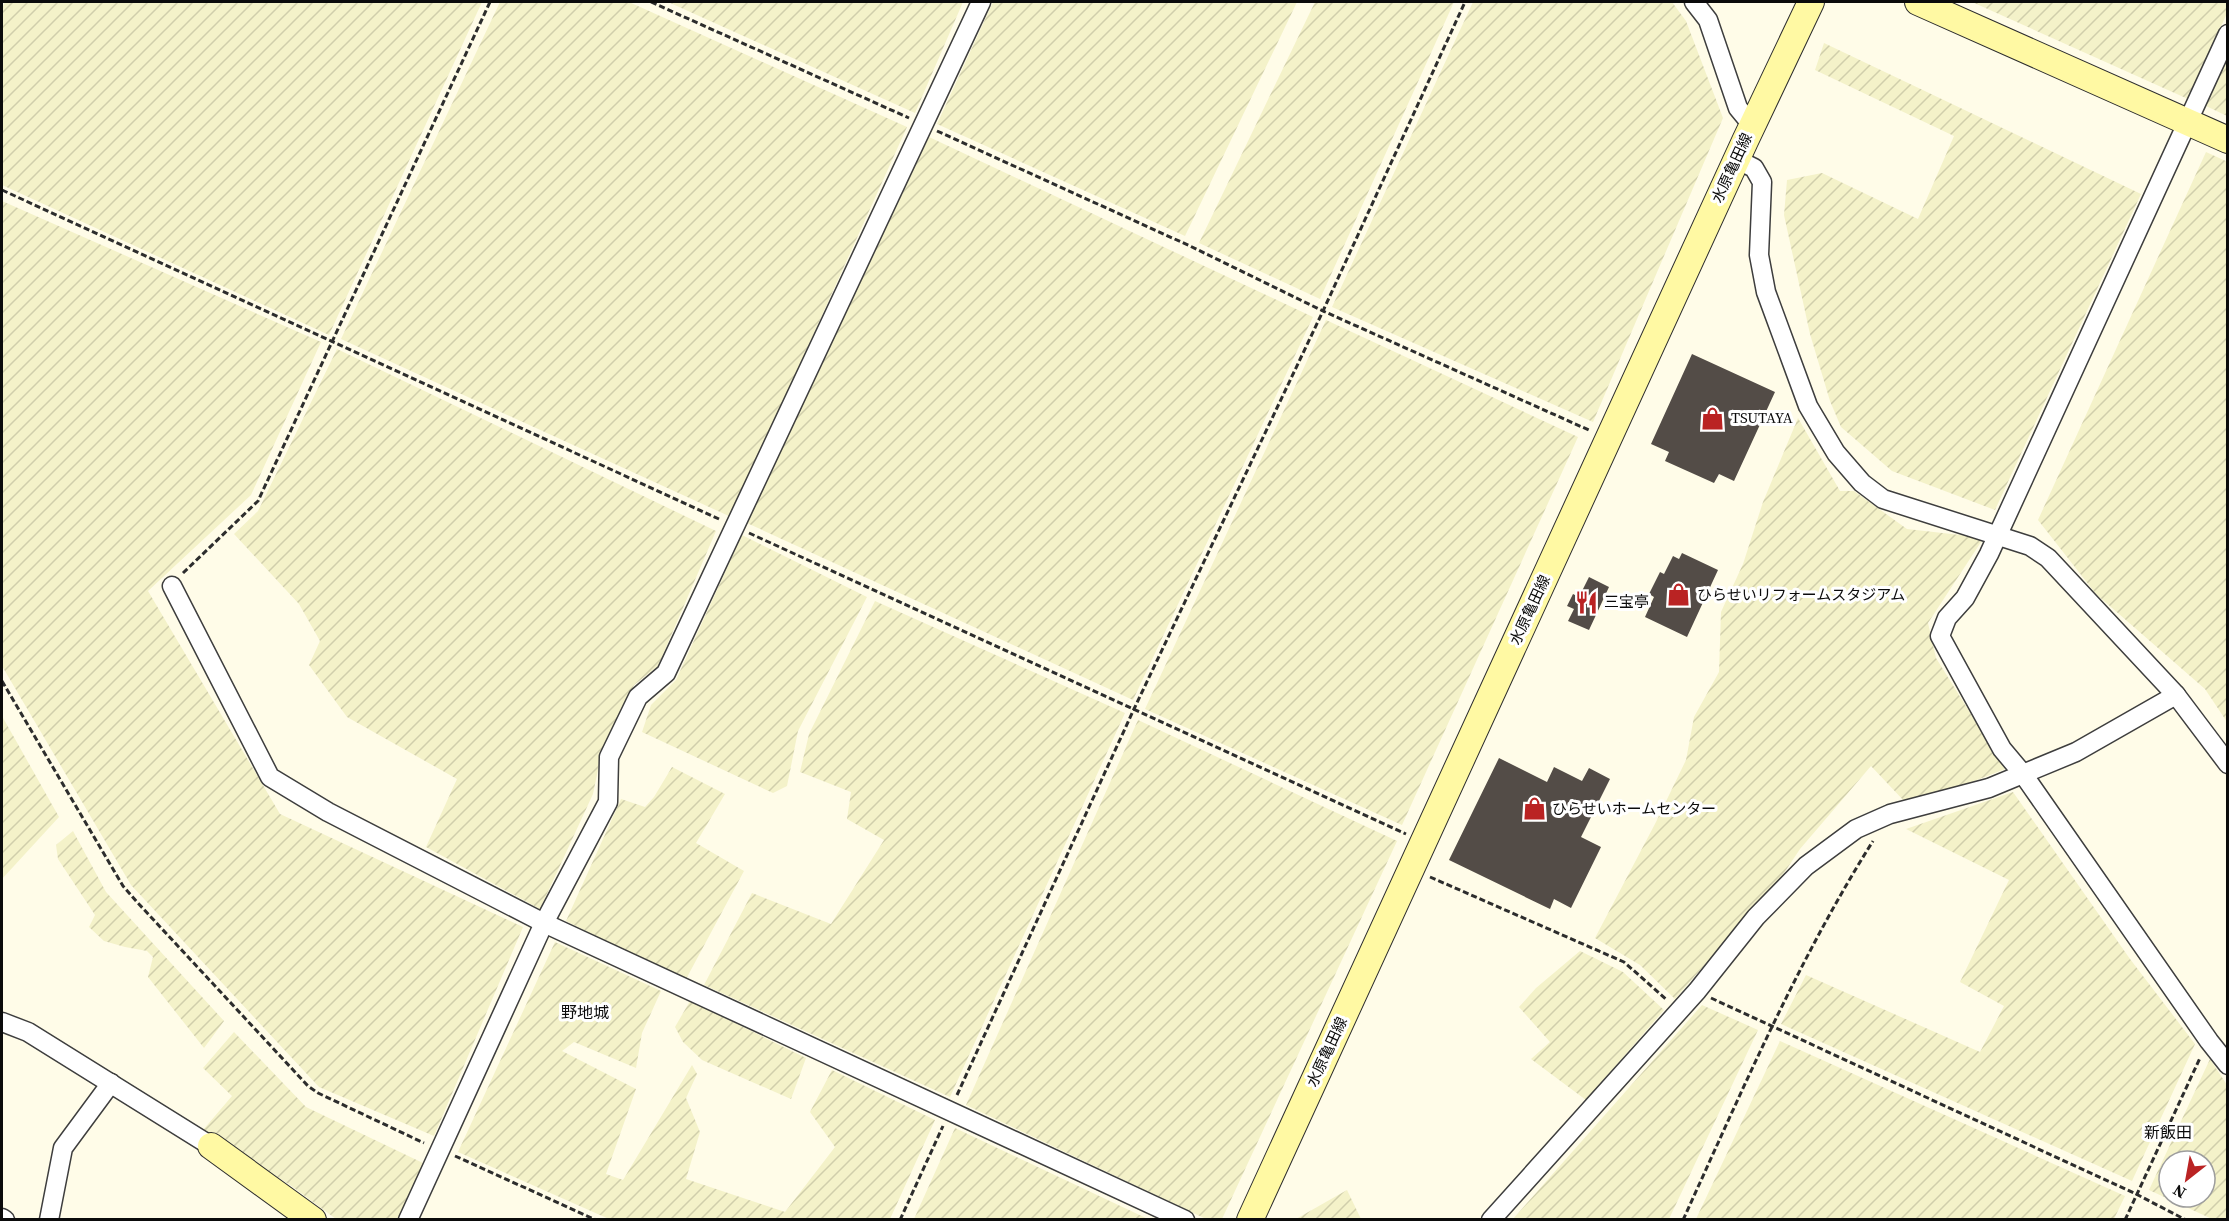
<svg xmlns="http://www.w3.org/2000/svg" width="2229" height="1221" font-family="'Source Serif 4','Noto Sans JP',serif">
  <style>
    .farmland { fill: url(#farmland-furrows); fill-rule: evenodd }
    .building { fill: #534c47 }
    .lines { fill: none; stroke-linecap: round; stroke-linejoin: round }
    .street-casing { stroke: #3e3e3e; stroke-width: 21 }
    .secondary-casing { stroke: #2d2d2d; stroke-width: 28 }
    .path { stroke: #2d2d2d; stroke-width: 3; stroke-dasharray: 6 3; stroke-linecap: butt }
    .street { stroke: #fff; stroke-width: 18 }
    .secondary { stroke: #fff9a3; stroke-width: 26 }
    .labels { text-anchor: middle; stroke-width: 6; stroke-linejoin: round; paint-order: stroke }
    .street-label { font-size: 15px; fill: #0b0b0b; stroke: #fff }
    .poi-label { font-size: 15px; fill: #0b0b0b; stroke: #fff; text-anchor: start }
    .neighbourhood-label { font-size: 16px; fill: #0b0b0b; stroke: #fff }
  </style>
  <defs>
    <pattern id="farmland-furrows" width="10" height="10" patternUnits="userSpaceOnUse" patternTransform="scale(1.5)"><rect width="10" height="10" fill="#f4f2c9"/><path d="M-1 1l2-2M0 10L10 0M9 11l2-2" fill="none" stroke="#d0ceab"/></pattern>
  </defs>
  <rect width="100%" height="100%" fill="#fffce8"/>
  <g class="farmland">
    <path d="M 5,2 L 482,2 L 329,335 L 2,185 L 2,8 Z"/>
    <path d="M 500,2 L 629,2 L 907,127 L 731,517 L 341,339 Z"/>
    <path d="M 668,2 L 963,2 L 915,113 Z"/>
    <path d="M 993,2 L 1297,2 L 1185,236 L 937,124 Z"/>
    <path d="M 1315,2 L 1454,2 L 1320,299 L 1199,243 Z"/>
    <path d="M 1473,2 L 1672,2 L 1686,21 L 1723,118 L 1593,422 L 1332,307 Z"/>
    <path d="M 1972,2 L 2227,2 L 2228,11 L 2188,99 Z"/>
    <path d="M 1824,43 L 2141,194 L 1995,510 L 1892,471 L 1841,427 L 1830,401 L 1810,334 L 1784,215 L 1787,180 L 1822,173 L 1918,219 L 1954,136 L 1815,70 Z"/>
    <path d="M 2227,55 L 2227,116 L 2206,106 Z"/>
    <path d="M 929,137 L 1313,317 L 1133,700 L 747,523 Z"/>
    <path d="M 2206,152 L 2228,162 L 2227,722 L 2205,689 L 2096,594 L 2038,520 Z"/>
    <path d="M 2,201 L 321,342 L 251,495 L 148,591 L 280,814 L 523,927 L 434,1136 L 319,1087 L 131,885 L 2,666 Z"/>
    <path d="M 1326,320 L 1578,437 L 1402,825 L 1145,709 Z"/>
    <path d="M 337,349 L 716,531 L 658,666 L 634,685 L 601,755 L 593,794 L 540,909 L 426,847 L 457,779 L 347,717 L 309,665 L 320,641 L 299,604 L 234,534 L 258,511 Z"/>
    <path d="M 1798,418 L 1840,491 L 1854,491 L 1907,529 L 1978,537 L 1981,542 L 1928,623 L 1936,658 L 2005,769 L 1954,789 L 1905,802 L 1871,766 L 1800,849 L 1784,873 L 1675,999 L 1640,965 L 1595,938 L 1656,822 L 1686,760 L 1694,717 L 1719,672 L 1721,612 L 1743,564 L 1763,502 Z"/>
    <path d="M 742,535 L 867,597 L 798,731 L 787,786 L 773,793 L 642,732 L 651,705 L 676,680 Z"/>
    <path d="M 875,601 L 1125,713 L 950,1097 L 704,985 L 752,893 L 831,924 L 884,840 L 847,819 L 851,792 L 800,772 L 809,734 Z"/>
    <path d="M 2,716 L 59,817 L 2,879 Z"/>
    <path d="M 1138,720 L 1397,841 L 1222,1219 L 1206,1219 L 966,1105 Z"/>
    <path d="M 672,767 L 725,794 L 696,843 L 744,871 L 685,981 L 566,921 L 621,799 L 645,807 L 654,797 Z"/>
    <path d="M 2013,792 L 2130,959 L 2195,1044 L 2132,1181 L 1781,1024 L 1806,975 L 1980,1052 L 2004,1006 L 1960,982 L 2009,880 L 1906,829 Z"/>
    <path d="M 73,831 L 106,892 L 224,1021 L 204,1048 L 148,977 L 153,957 L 147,951 L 125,947 L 104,941 L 89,927 L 95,915 L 58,859 L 56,845 Z"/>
    <path d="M 555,942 L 661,991 L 642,1033 L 636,1068 L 574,1042 L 562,1051 L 636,1089 L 606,1174 L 623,1180 L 692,1065 L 697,1074 L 686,1098 L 700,1132 L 686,1179 L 785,1212 L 835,1147 L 810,1112 L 832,1070 L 935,1120 L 890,1219 L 609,1219 L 458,1152 Z"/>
    <path d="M 1580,951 L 1623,972 L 1664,1010 L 1586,1100 L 1531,1059 L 1550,1042 L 1519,1007 L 1536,988 Z"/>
    <path d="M 690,1001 L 806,1058 L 791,1099 L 702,1060 L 683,1042 L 675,1027 Z"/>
    <path d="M 1702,1005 L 1758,1030 L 1669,1219 L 1513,1219 Z"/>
    <path d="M 234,1032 L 306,1107 L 425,1164 L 400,1219 L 336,1219 L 290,1185 L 203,1130 L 232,1096 L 203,1068 Z"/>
    <path d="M 1780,1041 L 2125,1196 L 2114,1219 L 1696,1219 Z"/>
    <path d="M 2210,1059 L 2227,1085 L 2227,1219 L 2212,1219 L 2149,1190 ZM 2169,1161 L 2205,1161 L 2205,1197 L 2169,1197 Z"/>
    <path d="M 955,1128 L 1148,1219 L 914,1219 Z"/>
    <path d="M 1347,1190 L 1361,1219 L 1296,1219 Z"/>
  </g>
  <g class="building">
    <path d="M 1692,354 L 1775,392 L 1734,481 L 1719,474 L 1714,483 L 1665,461 L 1669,452 L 1651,444 Z"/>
    <path d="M 1682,553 L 1718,570 L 1687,637 L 1645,617 L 1654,597 L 1649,594 L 1660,572 L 1664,574 L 1673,556 L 1679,559 Z"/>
    <path d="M 1589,577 L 1609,587 L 1589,630 L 1568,621 L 1574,609 L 1567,606 L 1573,594 L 1579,597 Z"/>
    <path d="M 1499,758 L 1547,782 L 1554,767 L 1582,781 L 1589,768 L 1610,779 L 1581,837 L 1601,847 L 1571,908 L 1554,899 L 1550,909 L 1449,860 Z"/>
  </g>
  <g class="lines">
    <defs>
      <g id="street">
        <path d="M 1694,2 L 1708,20 L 1738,108 L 1752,125"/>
        <path d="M 2228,34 L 1989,554 L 1965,598 L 1947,618 L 1940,636 L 2002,749 L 2023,774 L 2209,1041 L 2228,1065"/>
        <path d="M 1736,159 L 1754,168 L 1762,182 L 1759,255 L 1766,292 L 1808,406 L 1836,453 L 1862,483 L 1883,499 L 2030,546 L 2048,558 L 2176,695 L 2228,764"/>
        <path d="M 172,586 L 270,777 L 328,812 L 544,923 L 1185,1220"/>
        <path d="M 2,1022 L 28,1032 L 211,1146"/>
        <path d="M 2,1218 L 5,1220"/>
        <path d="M 49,1220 L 63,1148 L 111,1083"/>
        <path d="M 408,1220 L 544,923 L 608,802 L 609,757 L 638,697 L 666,673 L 981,2"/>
        <path d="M 1491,1220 L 1697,991 L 1756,917 L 1806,866 L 1856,829 L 1890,814 L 1989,788 L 2076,752 L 2176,695"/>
      </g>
      <g id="secondary">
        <path d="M 1918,2 L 2228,140"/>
        <path d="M 211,1146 L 313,1220"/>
        <path d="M 1250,1220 L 1745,141 L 1811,2"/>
      </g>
    </defs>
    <use href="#street" class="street-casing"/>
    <use href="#secondary" class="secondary-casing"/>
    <g class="path">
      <path d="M 651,2 L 909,118"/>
      <path d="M 937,131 L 1190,246 L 1323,311 L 1591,431"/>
      <path d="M 2,190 L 719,519"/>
      <path d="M 749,533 L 1406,834"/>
      <path d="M 183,573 L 258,501 L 490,2"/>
      <path d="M 2,681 L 123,886 L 137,902 L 308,1086 L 318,1093 L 424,1143"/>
      <path d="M 1430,877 L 1624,962 L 1667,1000"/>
      <path d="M 1711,998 L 2136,1194 L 2186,1220"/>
      <path d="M 957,1095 L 1134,709 L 1323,311 L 1465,2"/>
      <path d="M 455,1156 L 596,1220"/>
      <path d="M 900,1220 L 943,1126"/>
      <path d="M 1683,1220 C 1742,1091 1798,960 1873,841"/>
      <path d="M 2125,1220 L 2200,1058"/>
    </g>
    <use href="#street" class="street"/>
    <use href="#secondary" class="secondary"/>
  </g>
  <defs>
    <symbol id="shop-bare" viewBox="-9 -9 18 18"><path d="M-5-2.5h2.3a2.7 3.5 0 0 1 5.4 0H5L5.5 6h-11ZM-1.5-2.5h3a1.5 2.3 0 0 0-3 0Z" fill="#ba2323" stroke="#fff" stroke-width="2.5" paint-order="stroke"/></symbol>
    <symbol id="restaurant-bare" viewBox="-9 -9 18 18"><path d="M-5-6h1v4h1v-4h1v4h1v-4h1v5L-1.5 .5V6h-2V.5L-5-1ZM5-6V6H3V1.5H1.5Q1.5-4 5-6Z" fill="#ba2323" stroke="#fff" stroke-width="2.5" paint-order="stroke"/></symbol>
  </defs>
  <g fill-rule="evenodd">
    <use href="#shop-bare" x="1696" y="402" width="33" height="33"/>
    <use href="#shop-bare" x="1662" y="578" width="33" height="33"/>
    <use href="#restaurant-bare" x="1570" y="586" width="33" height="33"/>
    <use href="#shop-bare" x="1518" y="792" width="33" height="33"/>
  </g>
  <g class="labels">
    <g class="street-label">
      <text transform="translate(1732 168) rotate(-65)" y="5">水原亀田線</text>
      <text transform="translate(1530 610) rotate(-65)" y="5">水原亀田線</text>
      <text transform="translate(1327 1052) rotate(-65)" y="5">水原亀田線</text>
    </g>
    <g class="poi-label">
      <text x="1731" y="423">TSUTAYA</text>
      <text x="1697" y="600">ひらせいリフォームスタジアム</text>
      <text x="1604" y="607">三宝亭</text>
      <text x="1552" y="814">ひらせいホームセンター</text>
    </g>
    <g class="neighbourhood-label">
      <text x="585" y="1018">野地城</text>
      <text x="2168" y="1138">新飯田</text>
    </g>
  </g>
  <rect width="2229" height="1221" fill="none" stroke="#0b0b0b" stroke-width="6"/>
  <g transform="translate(2187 1179) rotate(211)"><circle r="28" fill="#ffffff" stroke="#9d9d9d" stroke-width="1.5"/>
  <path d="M0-4.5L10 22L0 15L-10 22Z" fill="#ba2323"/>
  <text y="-9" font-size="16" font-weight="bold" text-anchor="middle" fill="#0b0b0b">N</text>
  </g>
</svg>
